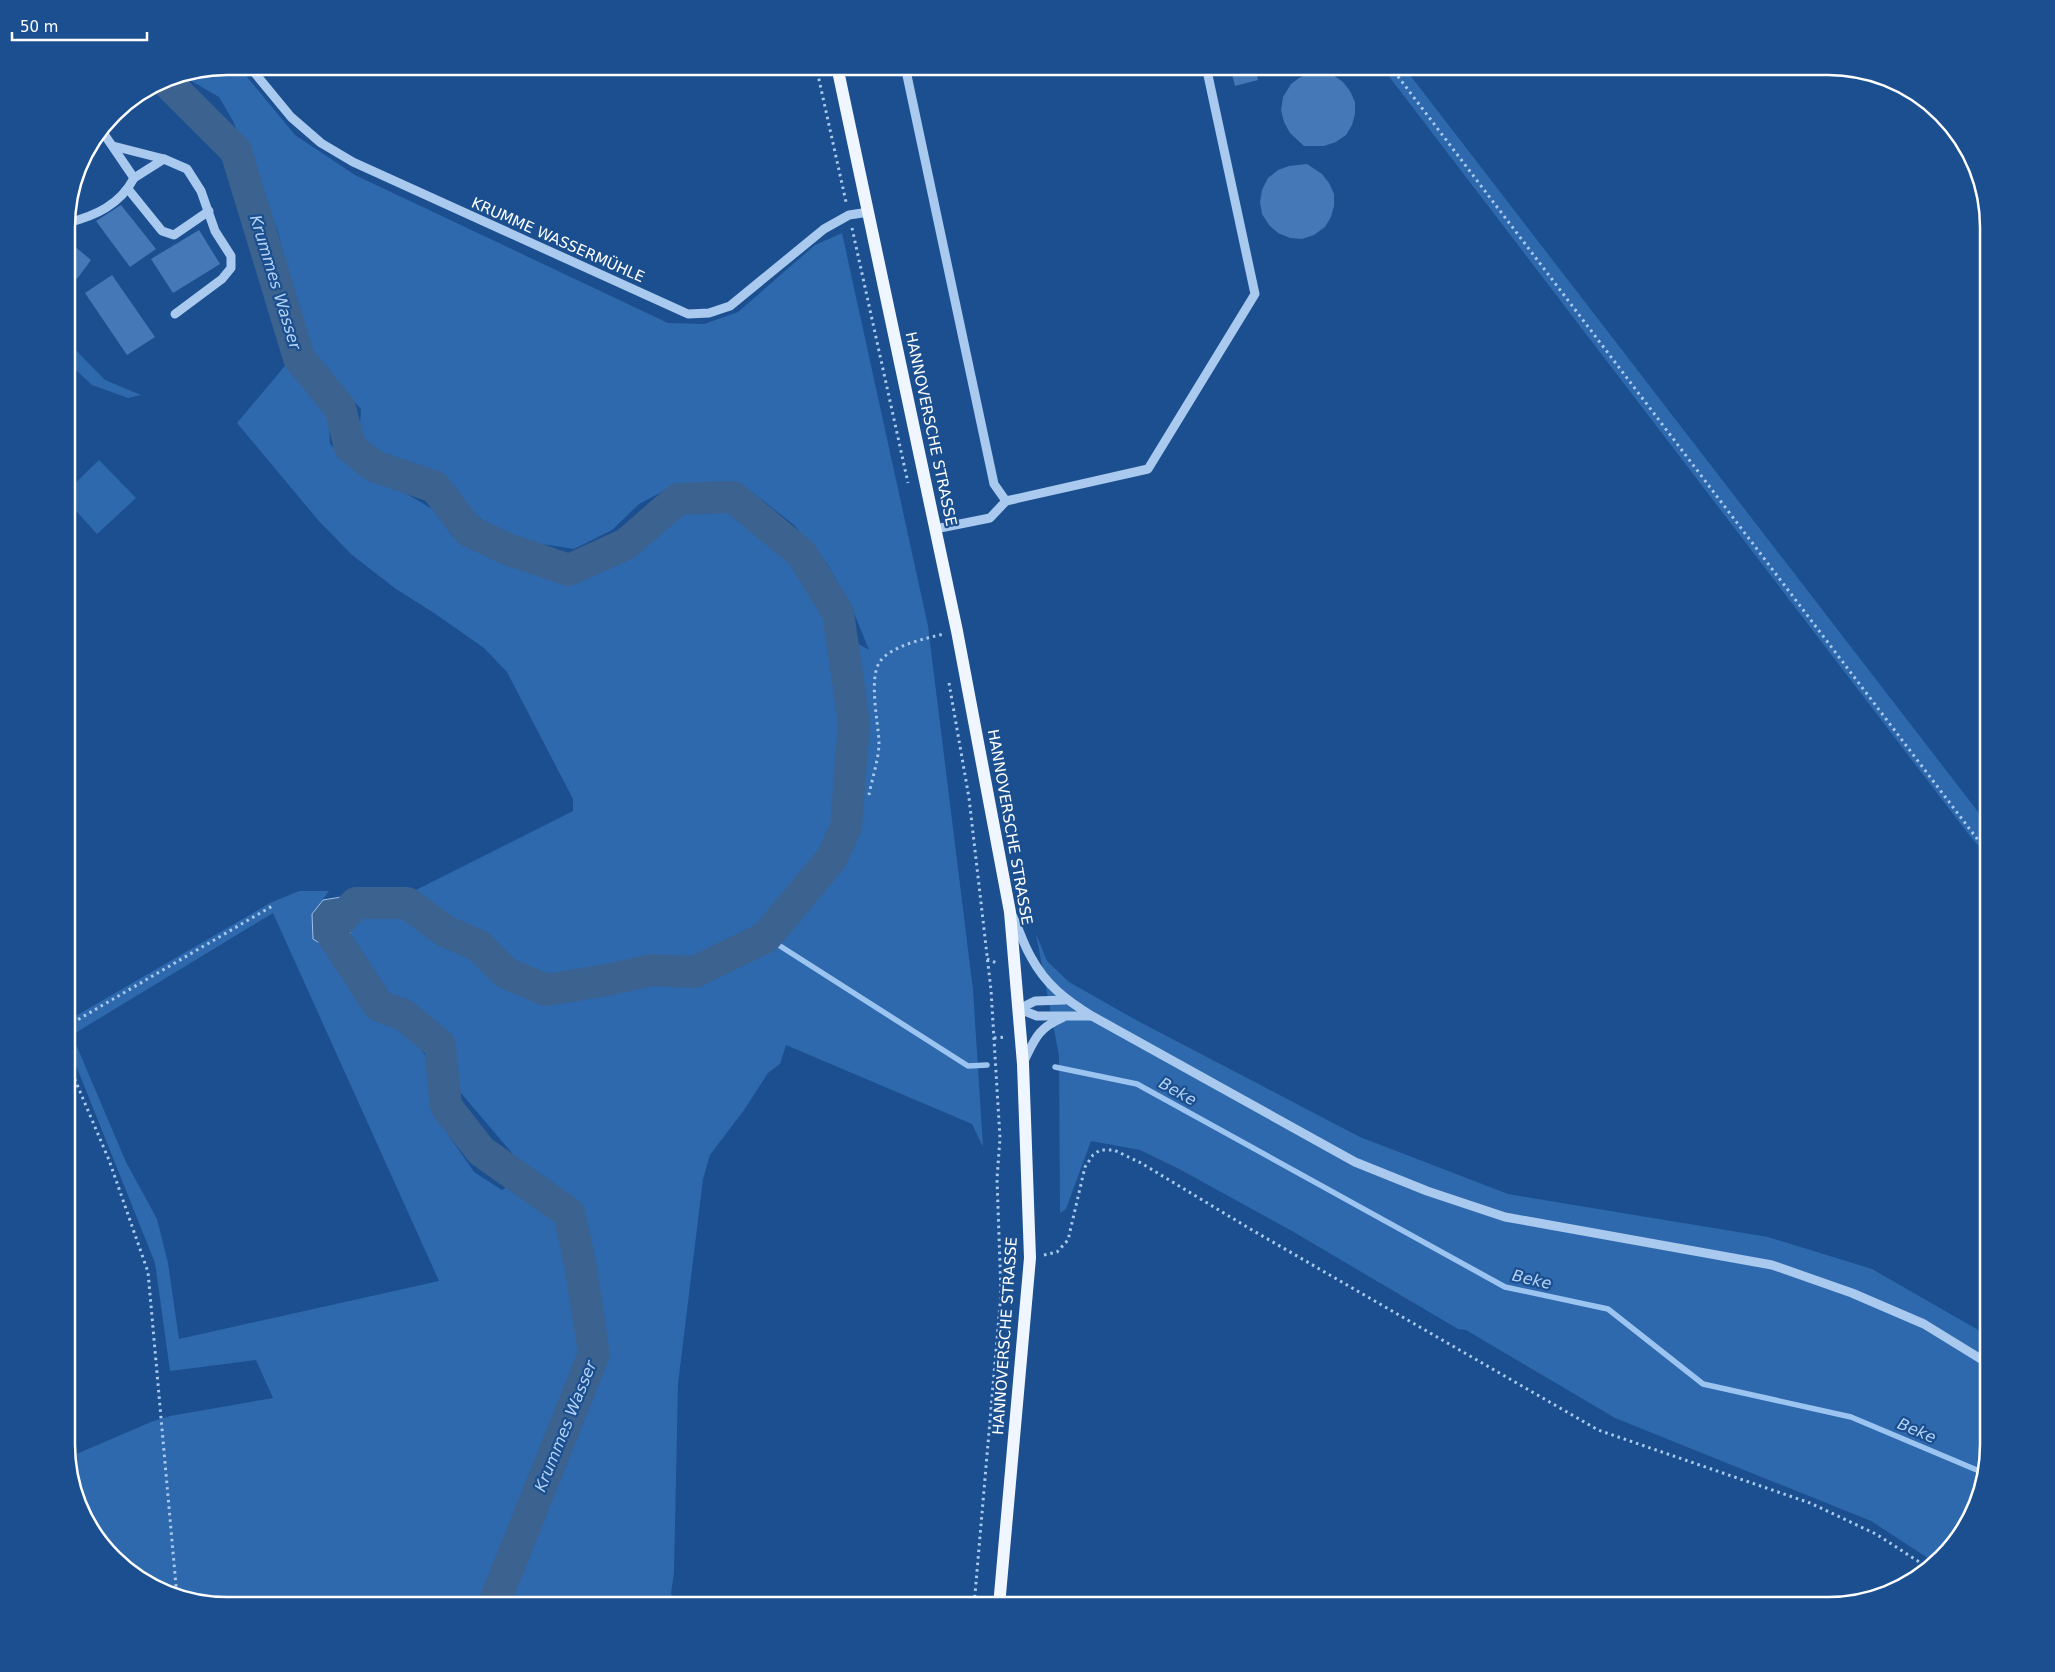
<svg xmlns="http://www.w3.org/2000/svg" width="2055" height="1672" font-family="'DejaVu Sans',sans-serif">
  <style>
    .green { fill: #2e69ad; fill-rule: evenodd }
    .water { fill: #3c6290; stroke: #9cc4f0 }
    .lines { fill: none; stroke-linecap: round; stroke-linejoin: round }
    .stream { stroke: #9cc4f0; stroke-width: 5.5 }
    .river { stroke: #3c6290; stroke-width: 32 }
    .building { fill: #4478b7 }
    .path { stroke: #a9c9ee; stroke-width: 3; stroke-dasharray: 2.5 4; stroke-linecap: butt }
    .minor { stroke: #a9c9ee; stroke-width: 9 }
    .major { stroke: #f0f6ff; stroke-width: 12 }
    .labels { text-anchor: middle; stroke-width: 4.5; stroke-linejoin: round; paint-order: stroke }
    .street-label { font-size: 15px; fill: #fff; stroke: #1b4f8f }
    .water-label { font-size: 16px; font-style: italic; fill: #b5d3f5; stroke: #1b4f8f }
    .rim { fill: none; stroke: #fff; stroke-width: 2.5 }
  </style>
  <rect width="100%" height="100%" fill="#1b4f8f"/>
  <g class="green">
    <path d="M 227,66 L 238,66 L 295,135 L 355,175 L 668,323 L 704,324 L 738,312 L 815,245 L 842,233 L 928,626 L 973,990 L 983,1147 L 972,1124 L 786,1045 L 780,1064 L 768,1073 L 744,1110 L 710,1155 L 703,1179 L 678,1384 L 674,1572 L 671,1594 L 677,1606 L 227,1606 L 175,1597 L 121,1566 L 83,1516 L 67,1458 L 151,1422 L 170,1416 L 273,1398 L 256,1360 L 170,1371 L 155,1263 L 67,1043 L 67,1021 L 270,903 L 299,891 L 329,891 L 312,914 L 313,939 L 334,952 L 344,966 L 372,1018 L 409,1033 L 430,1062 L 434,1114 L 474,1172 L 502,1190 L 529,1173 L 455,1086 L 451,1048 L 420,1010 L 383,996 L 350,942 L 351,917 L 366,915 L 573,811 L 573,799 L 507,672 L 484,648 L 434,613 L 396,589 L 352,555 L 318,520 L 237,423 L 289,361 L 328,409 L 330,444 L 351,464 L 383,480 L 434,510 L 453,537 L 547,578 L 570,578 L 630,553 L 681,512 L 727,507 L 788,556 L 825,603 L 835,630 L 869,650 L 850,603 L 827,564 L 794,525 L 752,492 L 710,482 L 673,486 L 639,504 L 612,530 L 574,549 L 516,540 L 475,515 L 455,490 L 430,477 L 395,466 L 359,437 L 361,409 L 309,353 L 278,232 L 233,121 L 219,97 L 181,75 ZM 273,913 L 439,1281 L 179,1339 L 168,1263 L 157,1219 L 126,1162 L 72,1035 Z"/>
    <path d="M 1381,66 L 1403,66 L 1989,826 L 1989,858 L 1970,836 Z"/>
    <path d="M 67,341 L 105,380 L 141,395 L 128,398 L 92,385 L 67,362 Z"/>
    <path d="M 99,460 L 136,498 L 97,534 L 67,501 L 67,491 Z"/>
    <path d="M 1036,934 L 1047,961 L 1069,982 L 1136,1020 L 1360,1137 L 1508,1194 L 1768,1237 L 1872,1269 L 1987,1335 L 1989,1336 L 1989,1445 L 1980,1497 L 1949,1551 L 1934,1562 L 1871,1521 L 1615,1418 L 1466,1330 L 1458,1329 L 1292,1231 L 1181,1170 L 1140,1150 L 1091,1141 L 1066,1209 L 1060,1213 L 1059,1056 Z"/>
  </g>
  <path class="water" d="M 341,897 L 366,915 L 351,917 L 350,942 L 358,958 L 344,966 L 334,952 L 313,939 L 312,914 L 323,900 Z"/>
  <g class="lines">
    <g class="stream">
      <path d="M 766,937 L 968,1066 L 987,1065"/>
      <path d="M 1055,1067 L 1137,1084 L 1505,1287 L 1608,1309 L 1703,1384 L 1851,1417 L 1984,1473"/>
    </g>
    <path class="river" d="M 164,79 L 236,151 L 299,358 L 340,408 L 350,447 L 374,466 L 435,487 L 469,531 L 507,549 L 569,570 L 626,544 L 678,499 L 733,497 L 802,554 L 838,613 L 854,722 L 846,827 L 832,858 L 766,937 L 695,972 L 652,970 L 607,980 L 546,990 L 506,973 L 479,946 L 445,931 L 407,903 L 356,903 L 330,931 L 379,1006 L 404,1015 L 440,1045 L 446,1106 L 481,1151 L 569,1213 L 580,1263 L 594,1354 L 493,1606"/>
  </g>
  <g class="building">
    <path d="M 1230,66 L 1255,66 L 1258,80 L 1235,86 Z"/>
    <path d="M 1322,72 L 1333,75 L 1343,82 L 1350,91 L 1355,102 L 1355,114 L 1352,125 L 1346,135 L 1336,142 L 1324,146 L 1304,146 L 1290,133 L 1284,122 L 1281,110 L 1283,97 L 1291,84 L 1299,78 L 1310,73 Z"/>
    <path d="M 1307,164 L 1322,174 L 1329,183 L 1334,194 L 1334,206 L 1331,217 L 1325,227 L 1314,235 L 1302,239 L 1290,238 L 1278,233 L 1269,225 L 1262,214 L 1260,202 L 1262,190 L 1268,178 L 1278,170 L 1289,166 Z"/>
    <path d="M 121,205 L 156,249 L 130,267 L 96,221 Z"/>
    <path d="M 199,230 L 220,264 L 173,293 L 151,259 Z"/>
    <path d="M 73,245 L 91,260 L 77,279 L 67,271 L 67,253 Z"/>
    <path d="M 112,275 L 155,337 L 127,355 L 85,293 Z"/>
  </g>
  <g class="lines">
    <g class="path">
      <path d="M 816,66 L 846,202"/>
      <path d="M 1390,66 L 1978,840 L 1989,851"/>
      <path d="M 852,228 L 908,483"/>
      <path d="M 949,683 L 969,798 L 991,990 L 1000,1138 L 997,1179 L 1001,1293 L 974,1606"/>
      <path d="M 869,795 C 872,778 879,759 879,742 C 878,721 869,681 879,663 C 889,646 927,638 944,634"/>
      <path d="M 987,959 L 999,964"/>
      <path d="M 67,1026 L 274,905"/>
      <path d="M 994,1038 L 1006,1037"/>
      <path d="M 67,1061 L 109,1160 L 148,1272 L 177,1597"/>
      <path d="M 1044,1255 L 1057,1252 L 1068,1240 L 1085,1167 L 1093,1155 L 1100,1150 L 1114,1150 L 1141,1163 L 1252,1230 L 1598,1430 L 1810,1503 L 1876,1534 L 1927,1567"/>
    </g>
    <g class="minor">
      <path d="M 249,66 L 291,117 L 321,143 L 353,162 L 688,314 L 709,313 L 730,306 L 824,229 L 849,215 L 869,212"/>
      <path d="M 905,66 L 994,484 L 1006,501"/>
      <path d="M 113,146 L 164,159 L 187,169 L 201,191 L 215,231 L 231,256 L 231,268 L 222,279 L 175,314"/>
      <path d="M 134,178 L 164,159"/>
      <path d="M 128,189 L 162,231 L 174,235 L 209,211"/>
      <path d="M 67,223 C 95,216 120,205 134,178 L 102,131"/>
      <path d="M 935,529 L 990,518 L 1006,501 L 1148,469 L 1255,294 L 1206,66"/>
      <path d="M 1012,915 C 1019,928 1023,944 1031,957 C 1046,985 1066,1000 1092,1016 L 1355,1162 L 1427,1191 L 1505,1217 L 1772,1265 L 1852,1293 L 1924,1324 L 1989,1364"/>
      <path d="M 1019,1009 L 1037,1016 L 1090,1016"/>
      <path d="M 1019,1009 L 1035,1001 L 1065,1000"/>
      <path d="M 1023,1063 C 1035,1039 1037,1029 1062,1018"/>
    </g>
    <path class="major" d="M 837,66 L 957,631 L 1010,912 L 1023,1064 L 1030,1258 L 999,1606"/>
  </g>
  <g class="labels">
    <g class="street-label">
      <text transform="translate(558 240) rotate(24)" y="5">KRUMME WASSERMÜHLE</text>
      <text transform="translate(931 429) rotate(78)" y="5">HANNOVERSCHE STRASSE</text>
      <text transform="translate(1010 827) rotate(80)" y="5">HANNOVERSCHE STRASSE</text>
      <text transform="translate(1005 1336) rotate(-86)" y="5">HANNOVERSCHE STRASSE</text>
    </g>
    <g class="water-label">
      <text transform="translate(276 282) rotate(73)" y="6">Krummes Wasser</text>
      <text transform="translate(1178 1091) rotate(29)" y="6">Beke</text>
      <text transform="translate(1532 1279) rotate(13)" y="6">Beke</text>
      <text transform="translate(565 1426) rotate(-68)" y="6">Krummes Wasser</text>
      <text transform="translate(1917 1430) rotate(23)" y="6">Beke</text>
    </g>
  </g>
  <path d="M0 0H2055V1672H0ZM227 75H1828A152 152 0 0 1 1980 227V1445A152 152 0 0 1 1828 1597H227A152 152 0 0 1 75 1445V227A152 152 0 0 1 227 75Z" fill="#1b4f8f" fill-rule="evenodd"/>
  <path class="rim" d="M227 75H1828A152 152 0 0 1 1980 227V1445A152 152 0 0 1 1828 1597H227A152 152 0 0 1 75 1445V227A152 152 0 0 1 227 75Z"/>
  <path d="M12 32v8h135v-8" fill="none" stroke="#ffffff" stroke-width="2.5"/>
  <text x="20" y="32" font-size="15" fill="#ffffff" stroke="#1b4f8f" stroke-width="4" paint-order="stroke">50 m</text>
</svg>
